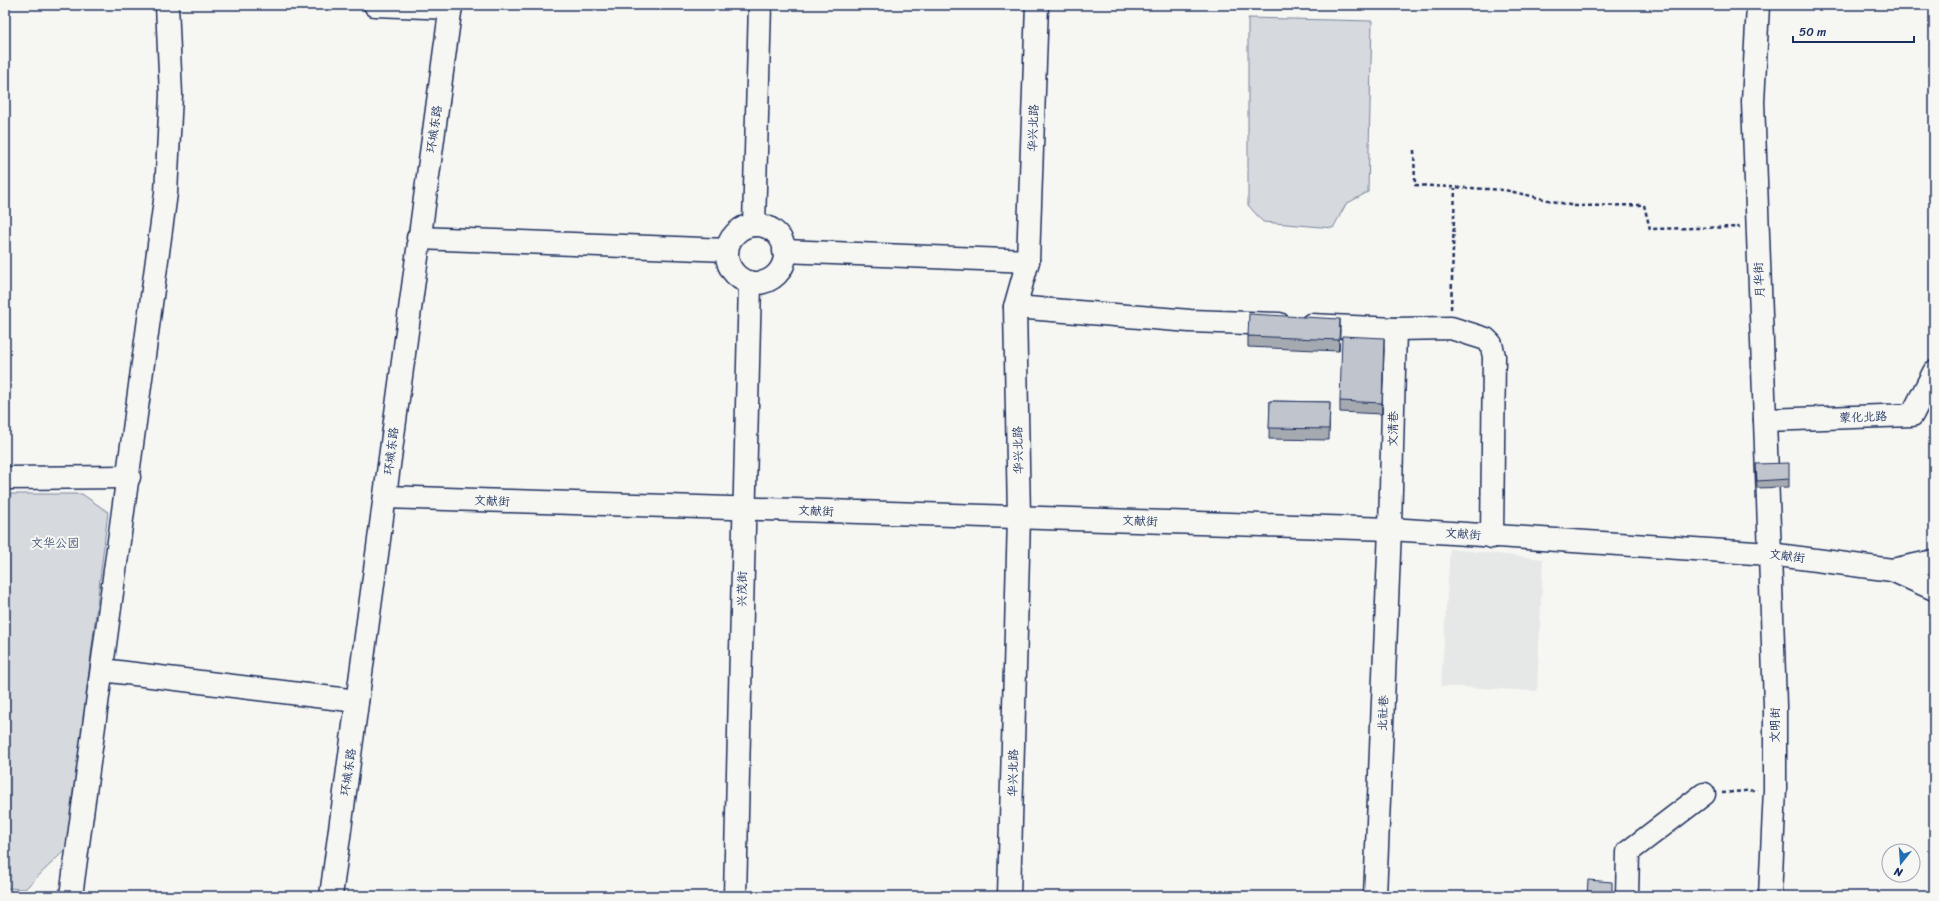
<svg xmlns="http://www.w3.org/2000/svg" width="1939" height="901" font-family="Sriracha,'LXGW WenKai TC',sans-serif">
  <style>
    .built { fill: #e6e7e7 }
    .green { fill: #d6d9dd; stroke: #78849e }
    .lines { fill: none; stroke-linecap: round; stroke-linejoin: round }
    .minor-casing { stroke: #1b2f5e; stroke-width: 25 }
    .major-casing { stroke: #1b2f5e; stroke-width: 25 }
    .path { stroke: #1b2f5e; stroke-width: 2.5; stroke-dasharray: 4 3; stroke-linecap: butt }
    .minor { stroke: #f6f6f2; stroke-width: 22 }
    .major { stroke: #f6f6f2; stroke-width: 22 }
    .wall { fill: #a5a9b0; stroke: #1b2f5e }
    .shaded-wall { fill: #868990; stroke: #1b2f5e }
    .building { fill: #c0c4cd; stroke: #1b2f5e }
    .labels { text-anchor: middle; stroke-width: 4; stroke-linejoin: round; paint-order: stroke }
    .street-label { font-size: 12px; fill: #1b2f5e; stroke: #f6f6f2 }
    .park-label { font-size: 12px; fill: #405177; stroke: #f6f6f2 }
  </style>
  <rect width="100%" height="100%" fill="#f6f6f2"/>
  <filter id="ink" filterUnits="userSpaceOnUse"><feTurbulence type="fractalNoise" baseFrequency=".025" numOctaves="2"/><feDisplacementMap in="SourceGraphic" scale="8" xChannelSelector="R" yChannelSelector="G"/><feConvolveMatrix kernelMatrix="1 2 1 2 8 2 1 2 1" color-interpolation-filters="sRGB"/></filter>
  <g filter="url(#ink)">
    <path class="built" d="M 1450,549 L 1543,559 L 1537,691 L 1441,686 Z"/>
    <g class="green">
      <path d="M 1248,18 L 1372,21 L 1368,192 L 1346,204 L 1333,228 L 1263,222 L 1248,205 Z"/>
      <path d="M 5,494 L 82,494 L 108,512 L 68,847 L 25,889 L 5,888 Z"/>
    </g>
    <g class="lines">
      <defs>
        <g id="minor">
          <path d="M 375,5 L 451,8"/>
          <path d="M 1758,5 L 1753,102 L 1770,554"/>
          <path d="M 754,225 L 760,5"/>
          <circle cx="756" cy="254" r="29"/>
          <path d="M 418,238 L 727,250"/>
          <path d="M 784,251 L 1028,261"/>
          <path d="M 1015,307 L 1190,321 L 1279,324"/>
          <path d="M 1311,325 L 1395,329 L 1451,328 L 1486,339 L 1491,344 L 1494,356 L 1492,537"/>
          <path d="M 5,478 L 129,477"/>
          <path d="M 102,670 L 357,701"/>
          <path d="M 71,896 L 166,193 L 171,95 L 167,5"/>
          <path d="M 735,896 L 750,283"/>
          <path d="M 1009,896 L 1019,517 L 1015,307 L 1028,261 L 1037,5"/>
          <path d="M 1375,896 L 1390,529 L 1395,329"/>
          <path d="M 1627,896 L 1628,852 L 1704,794"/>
        </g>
        <g id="major">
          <path d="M 1765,420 L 1912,415 L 1934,372"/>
          <path d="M 385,497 L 1390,529 L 1770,554 L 1892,570 L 1934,589"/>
          <path d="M 1892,570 L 1934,561"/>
          <path d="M 331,896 L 451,5"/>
          <path d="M 1770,896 L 1775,789 L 1775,706 L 1770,554"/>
        </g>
      </defs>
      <use href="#minor" class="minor-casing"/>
      <use href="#major" class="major-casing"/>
      <g class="path">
        <path d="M 1414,150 L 1415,185 L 1505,190 L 1574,206 L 1644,205 L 1650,229 L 1740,227"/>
        <path d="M 1451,309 L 1455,188"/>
        <path d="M 1722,793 L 1757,790"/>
      </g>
      <use href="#minor" class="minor"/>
      <use href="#major" class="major"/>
    </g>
    <g class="wall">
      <path d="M 1340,330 L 1339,351 L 1248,347 L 1248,336 Z"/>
      <path d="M 1384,349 L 1382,414 L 1340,412 L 1340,401 Z"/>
      <path d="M 1270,401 L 1330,402 L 1329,440 L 1269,439 Z"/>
      <path d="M 1756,464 L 1789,479 L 1789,487 L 1757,488 Z"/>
    </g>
    <g class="shaded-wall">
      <path d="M 1340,319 L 1340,330 L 1339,351 L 1339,340 Z"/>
      <path d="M 1384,338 L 1384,349 L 1382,414 L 1382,403 Z"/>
    </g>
    <g class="building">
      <path d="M 1249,314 L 1340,319 L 1339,340 L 1248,336 Z"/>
      <path d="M 1342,336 L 1384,338 L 1382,403 L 1340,401 Z"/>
      <path d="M 1270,401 L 1330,402 L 1329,429 L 1269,428 Z"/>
      <path d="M 1789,463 L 1789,479 L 1757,481 L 1756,464 Z"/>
      <path d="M 1588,880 L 1612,882 L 1612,896 L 1587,896 Z"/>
    </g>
  </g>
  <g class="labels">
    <g class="street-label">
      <text transform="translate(1033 128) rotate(-88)" y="4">华兴北路</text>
      <text transform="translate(434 129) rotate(-82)" y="4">环城东路</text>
      <text transform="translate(1759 280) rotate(-93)" y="4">月华街</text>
      <text transform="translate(1863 417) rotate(-2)" y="4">蒙化北路</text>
      <text transform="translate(1393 429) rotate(-89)" y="4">文清巷</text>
      <text transform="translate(1018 450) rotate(-91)" y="4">华兴北路</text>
      <text transform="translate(391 451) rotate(-83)" y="4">环城东路</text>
      <text transform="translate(492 501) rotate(2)" y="4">文献街</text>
      <text transform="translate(816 511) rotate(2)" y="4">文献街</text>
      <text transform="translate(1140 521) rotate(2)" y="4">文献街</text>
      <text transform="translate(1463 534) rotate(4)" y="4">文献街</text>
      <text transform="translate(1787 556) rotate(7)" y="4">文献街</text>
      <text transform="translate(742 589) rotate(-89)" y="4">兴茂街</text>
      <text transform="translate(1383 713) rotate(-88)" y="4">北社巷</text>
      <text transform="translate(1775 725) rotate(-90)" y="4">文明街</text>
      <text transform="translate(348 772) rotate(-82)" y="4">环城东路</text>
      <text transform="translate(1013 773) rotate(-89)" y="4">华兴北路</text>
    </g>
    <g class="park-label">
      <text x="55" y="547">文华公园</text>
    </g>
  </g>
  <rect width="1939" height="901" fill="none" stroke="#f6f6f2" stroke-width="20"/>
  <rect x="10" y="10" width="1919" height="881" fill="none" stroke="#1b2f5e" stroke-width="1.5" filter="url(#ink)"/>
  <g transform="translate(1901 863) rotate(197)"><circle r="19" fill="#f6f6f2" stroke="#9ea6b7"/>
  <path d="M0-3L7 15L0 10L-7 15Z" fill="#1f6fb2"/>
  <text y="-6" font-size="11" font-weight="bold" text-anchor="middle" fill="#1b2f5e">N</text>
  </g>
  <path d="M1793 36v6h121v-6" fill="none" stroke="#1b2f5e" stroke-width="2"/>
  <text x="1799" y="36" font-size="12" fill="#1b2f5e" stroke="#f6f6f2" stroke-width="3" paint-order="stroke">50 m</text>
</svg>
